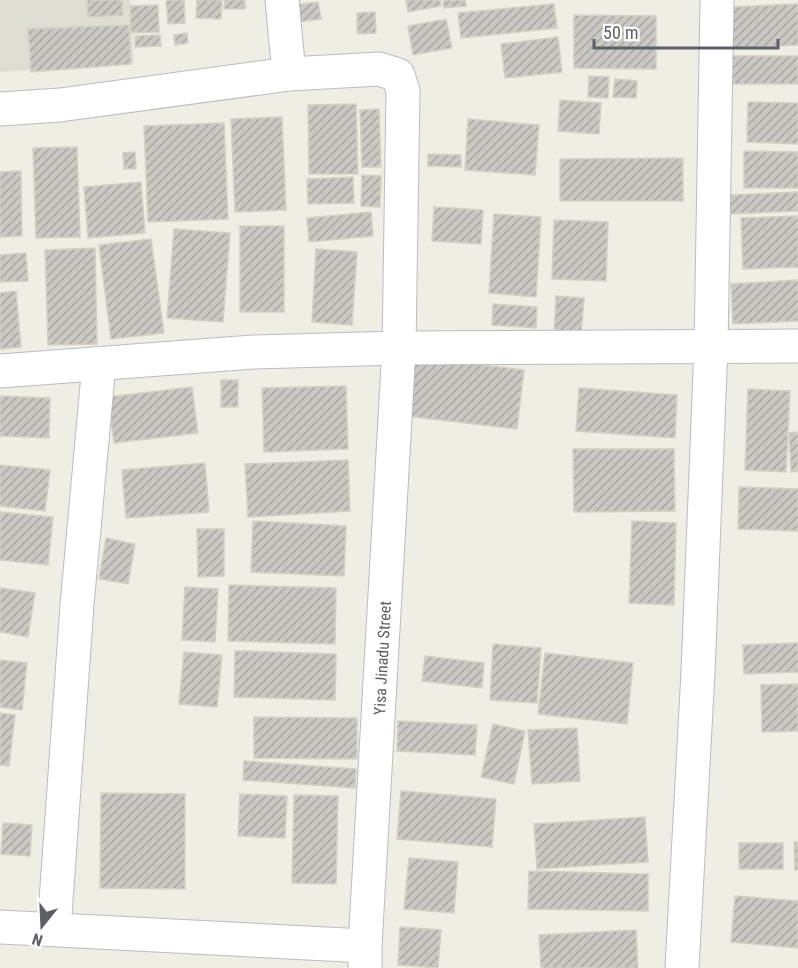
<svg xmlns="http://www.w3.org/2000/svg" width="798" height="968" font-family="'Roboto Condensed',sans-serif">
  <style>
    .education { fill: #dfddd3 }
    .building { fill: url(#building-hatch); stroke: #d4d0c3; stroke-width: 1.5 }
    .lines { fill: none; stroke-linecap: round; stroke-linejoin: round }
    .minor-casing { stroke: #b9bbc0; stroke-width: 35 }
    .minor { stroke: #fff; stroke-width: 33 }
    .labels { text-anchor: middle; stroke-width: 4.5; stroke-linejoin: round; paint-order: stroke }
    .street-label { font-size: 16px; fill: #5c5f65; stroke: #fff }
  </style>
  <defs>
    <pattern id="building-hatch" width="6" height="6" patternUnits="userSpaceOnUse" patternTransform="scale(1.5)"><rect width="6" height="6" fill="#cac8c2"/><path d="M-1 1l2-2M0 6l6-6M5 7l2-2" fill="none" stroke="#a7a6a1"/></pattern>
  </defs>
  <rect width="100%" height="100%" fill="#efeee5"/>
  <path class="education" d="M 0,0 L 130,0 L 134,63 L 0,72 Z"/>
  <g class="building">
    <path d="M 87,0 L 122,0 L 123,15 L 88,17 Z"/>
    <path d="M 166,0 L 184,0 L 185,23 L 168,24 Z"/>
    <path d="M 197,0 L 222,0 L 221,19 L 196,18 Z"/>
    <path d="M 225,0 L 245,0 L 245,9 L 224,9 Z"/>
    <path d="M 406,0 L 440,0 L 441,6 L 408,12 Z"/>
    <path d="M 443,0 L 465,0 L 466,6 L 444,8 Z"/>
    <path d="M 318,2 L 321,19 L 297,22 L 294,5 Z"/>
    <path d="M 554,4 L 557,28 L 461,38 L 458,13 Z"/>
    <path d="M 798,4 L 798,45 L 732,48 L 730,7 Z"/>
    <path d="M 158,5 L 159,32 L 131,33 L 130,6 Z"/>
    <path d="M 375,12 L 376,33 L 357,34 L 357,13 Z"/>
    <path d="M 574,15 L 656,16 L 656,69 L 574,68 Z"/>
    <path d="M 446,19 L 452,48 L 413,55 L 408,26 Z"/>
    <path d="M 129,25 L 131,64 L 31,72 L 28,29 Z"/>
    <path d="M 187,33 L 188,43 L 175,45 L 174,35 Z"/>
    <path d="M 160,35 L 161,46 L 135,47 L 135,36 Z"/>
    <path d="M 558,37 L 562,72 L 505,78 L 501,44 Z"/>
    <rect x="731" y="56" width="67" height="28"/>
    <path d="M 589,76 L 609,77 L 608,98 L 588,97 Z"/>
    <path d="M 615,79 L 637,81 L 636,98 L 613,97 Z"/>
    <path d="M 560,100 L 601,103 L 599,134 L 558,131 Z"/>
    <path d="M 748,102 L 798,103 L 798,144 L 747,142 Z"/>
    <path d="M 356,104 L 358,174 L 309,174 L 308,105 Z"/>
    <path d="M 379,109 L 381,167 L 362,167 L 360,110 Z"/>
    <path d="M 282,117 L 286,210 L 235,212 L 231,119 Z"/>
    <path d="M 468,119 L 539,125 L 535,175 L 465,170 Z"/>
    <path d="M 224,123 L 228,219 L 148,222 L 144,126 Z"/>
    <path d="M 77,147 L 80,237 L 36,238 L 33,148 Z"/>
    <path d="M 744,151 L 798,152 L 798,188 L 744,188 Z"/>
    <path d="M 135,152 L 136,169 L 124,169 L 123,153 Z"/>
    <path d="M 428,154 L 461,155 L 461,167 L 428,166 Z"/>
    <path d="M 683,158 L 683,201 L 560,201 L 560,159 Z"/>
    <path d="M 21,171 L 22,236 L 0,237 L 0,172 Z"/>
    <path d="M 362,175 L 381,176 L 380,207 L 361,206 Z"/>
    <path d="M 353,177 L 354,203 L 308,204 L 307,179 Z"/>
    <path d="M 141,182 L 145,233 L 88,238 L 84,187 Z"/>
    <path d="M 798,192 L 798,211 L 730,214 L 729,195 Z"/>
    <path d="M 434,207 L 483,210 L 481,244 L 432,241 Z"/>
    <path d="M 371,212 L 373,236 L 309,242 L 307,218 Z"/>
    <path d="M 494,214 L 541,217 L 536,297 L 489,293 Z"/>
    <path d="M 798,216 L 798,267 L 743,269 L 741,218 Z"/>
    <path d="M 554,220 L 608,222 L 606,281 L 552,279 Z"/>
    <rect x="240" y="226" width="44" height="86"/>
    <path d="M 174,229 L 230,233 L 223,322 L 167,318 Z"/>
    <path d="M 151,239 L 164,333 L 111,339 L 99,245 Z"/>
    <path d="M 95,248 L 97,344 L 48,345 L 45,250 Z"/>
    <path d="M 316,249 L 357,252 L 352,325 L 312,322 Z"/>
    <path d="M 26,253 L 28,281 L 0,282 L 0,255 Z"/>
    <path d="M 798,280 L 798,321 L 733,324 L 731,284 Z"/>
    <path d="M 16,291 L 21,347 L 0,349 L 0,293 Z"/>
    <path d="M 556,296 L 584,298 L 581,336 L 554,335 Z"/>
    <path d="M 493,304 L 537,307 L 536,328 L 492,325 Z"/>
    <path d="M 413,357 L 524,370 L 517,429 L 406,416 Z"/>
    <rect x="221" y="380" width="17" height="27"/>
    <path d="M 346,386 L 348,449 L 264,452 L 262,388 Z"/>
    <path d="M 192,387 L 198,433 L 114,443 L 108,397 Z"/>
    <path d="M 579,388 L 677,395 L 675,438 L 576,431 Z"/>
    <path d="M 748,389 L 790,391 L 786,472 L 745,470 Z"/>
    <path d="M 0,396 L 50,398 L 49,438 L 0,436 Z"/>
    <path d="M 798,432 L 798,471 L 791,472 L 789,433 Z"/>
    <path d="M 573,449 L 674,449 L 675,511 L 574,512 Z"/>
    <path d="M 348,460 L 350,511 L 248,517 L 245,464 Z"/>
    <path d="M 205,463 L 209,512 L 126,518 L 122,470 Z"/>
    <path d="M 0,465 L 50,470 L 45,511 L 0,506 Z"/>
    <path d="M 739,487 L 798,489 L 798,531 L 738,529 Z"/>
    <path d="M 0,512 L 53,517 L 48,565 L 0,560 Z"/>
    <path d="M 253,521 L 346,526 L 344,576 L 251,572 Z"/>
    <path d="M 632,521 L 676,523 L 674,605 L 629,603 Z"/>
    <path d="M 197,529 L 224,529 L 224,576 L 198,577 Z"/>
    <path d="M 106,538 L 135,544 L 128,584 L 99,579 Z"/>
    <path d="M 229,585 L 336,588 L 335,644 L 228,641 Z"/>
    <path d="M 185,587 L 218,589 L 215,642 L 182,640 Z"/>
    <path d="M 0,588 L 35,593 L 28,637 L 0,632 Z"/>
    <path d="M 798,643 L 798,672 L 744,674 L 743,645 Z"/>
    <path d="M 493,644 L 541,648 L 537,703 L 490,700 Z"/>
    <path d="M 235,651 L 336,654 L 335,700 L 234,697 Z"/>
    <path d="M 184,652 L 222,655 L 217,707 L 179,704 Z"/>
    <path d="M 545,653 L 633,663 L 627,724 L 538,714 Z"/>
    <path d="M 425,656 L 484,663 L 482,688 L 422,681 Z"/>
    <path d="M 0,660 L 27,663 L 22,710 L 0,707 Z"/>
    <path d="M 798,684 L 798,731 L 762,732 L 761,685 Z"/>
    <path d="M 0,713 L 15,715 L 9,766 L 0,765 Z"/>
    <path d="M 254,717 L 357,718 L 357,759 L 254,758 Z"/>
    <path d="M 398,721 L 477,725 L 475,755 L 397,751 Z"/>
    <path d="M 493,724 L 525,731 L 514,784 L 481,777 Z"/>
    <path d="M 577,728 L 580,781 L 532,784 L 528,730 Z"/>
    <path d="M 244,761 L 356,769 L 355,788 L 243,780 Z"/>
    <path d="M 401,791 L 496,799 L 492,847 L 397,839 Z"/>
    <path d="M 101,793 L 185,794 L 185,889 L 100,888 Z"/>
    <path d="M 240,794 L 287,796 L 285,838 L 238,836 Z"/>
    <path d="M 294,795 L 338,796 L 336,884 L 292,883 Z"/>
    <path d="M 645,817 L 648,862 L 537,869 L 534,824 Z"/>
    <path d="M 3,823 L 32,825 L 30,856 L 1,854 Z"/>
    <path d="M 794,842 L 798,842 L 798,870 L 795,870 Z"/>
    <rect x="739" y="843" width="44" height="26"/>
    <path d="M 409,858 L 458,862 L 454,913 L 404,909 Z"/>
    <path d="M 529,871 L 648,874 L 648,911 L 528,909 Z"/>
    <path d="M 735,896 L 798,901 L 798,948 L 731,942 Z"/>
    <path d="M 400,927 L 441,930 L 438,968 L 398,965 Z"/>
    <path d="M 636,930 L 638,968 L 541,968 L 539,935 Z"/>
  </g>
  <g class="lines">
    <defs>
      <g id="minor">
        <path d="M 282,0 L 289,74"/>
        <path d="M 0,109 L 60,105 L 289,74 L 379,69 L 398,75 L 403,91 L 399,348 L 365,946 L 365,968"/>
        <path d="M 0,371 L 253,352 L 399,348 L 798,346"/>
        <path d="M 0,927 L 365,946"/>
        <path d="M 54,929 L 77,605 L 99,364"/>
        <path d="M 682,968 L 698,672 L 711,346 L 717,0"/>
      </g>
    </defs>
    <use href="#minor" class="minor-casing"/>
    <use href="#minor" class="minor"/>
  </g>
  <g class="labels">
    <g class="street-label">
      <text transform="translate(382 658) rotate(-87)" y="6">Yisa Jinadu Street</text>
    </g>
  </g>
  <g transform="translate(42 926) rotate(198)" stroke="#ffffff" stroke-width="4.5" paint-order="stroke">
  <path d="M0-4.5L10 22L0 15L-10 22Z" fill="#5c5f65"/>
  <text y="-9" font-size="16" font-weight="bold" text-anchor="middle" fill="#5c5f65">N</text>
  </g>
  <path d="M594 39v9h184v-9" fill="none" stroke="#5c5f65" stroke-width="3"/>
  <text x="603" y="39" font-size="18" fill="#5c5f65" stroke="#ffffff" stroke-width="4.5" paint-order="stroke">50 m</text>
</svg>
